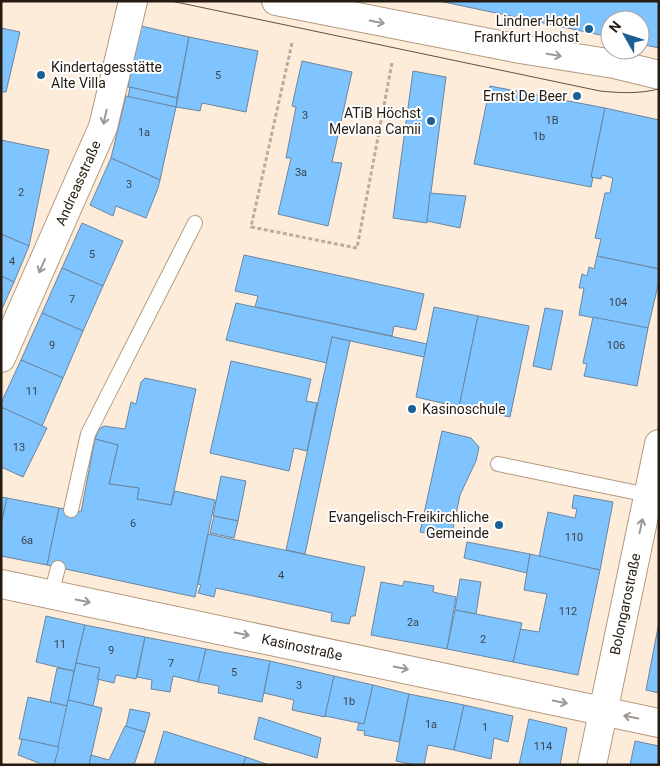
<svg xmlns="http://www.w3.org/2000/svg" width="660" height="766" font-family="Roboto,sans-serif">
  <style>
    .building { fill: #7fc3ff; stroke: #6b869f }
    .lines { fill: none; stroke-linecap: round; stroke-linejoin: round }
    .service-casing { stroke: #b4997e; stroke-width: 16 }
    .minor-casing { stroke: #b4997e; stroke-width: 30 }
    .tertiary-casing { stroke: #b4997e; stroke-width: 30 }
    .secondary-casing { stroke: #b4997e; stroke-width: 30 }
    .path { stroke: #bbac9d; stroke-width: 3; stroke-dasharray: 4 2.5; stroke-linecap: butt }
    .service { stroke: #fff; stroke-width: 14 }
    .minor { stroke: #fff; stroke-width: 28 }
    .tertiary { stroke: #fff; stroke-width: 28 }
    .secondary { stroke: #fff; stroke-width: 28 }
    .tram { stroke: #5e5245; stroke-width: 1 }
    .oneway { stroke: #9d9893 }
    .poi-dot { fill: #1b6095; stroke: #fff; stroke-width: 2 }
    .labels { text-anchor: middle; stroke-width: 4; stroke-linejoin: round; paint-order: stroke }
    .number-label { font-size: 11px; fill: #3c454c }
    .poi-label { font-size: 14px; fill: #251b10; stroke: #fff; text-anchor: end }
    .street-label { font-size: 14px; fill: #251b10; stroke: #fff }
  </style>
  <rect width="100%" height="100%" fill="#feecdb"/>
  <g class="building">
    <path d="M 439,1 L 659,1 L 659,48 L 640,44 L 640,20 L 610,20 L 610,37 Z"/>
    <path d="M 141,26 L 189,37 L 177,98 L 128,87 Z"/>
    <path d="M 1,28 L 20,32 L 6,92 L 1,92 Z"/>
    <path d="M 189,37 L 258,51 L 246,112 L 202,103 L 200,111 L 176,107 Z"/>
    <path d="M 302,61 L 352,72 L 332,162 L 342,163 L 328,226 L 278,214 L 291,158 L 286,158 L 296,107 L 292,106 Z"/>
    <path d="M 413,71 L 446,77 L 427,223 L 393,218 Z"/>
    <path d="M 490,86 L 605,108 L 591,177 L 593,177 L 591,187 L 474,164 Z"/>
    <path d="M 130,87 L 177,98 L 176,107 L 128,97 Z"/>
    <path d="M 126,96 L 176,107 L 160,180 L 111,158 Z"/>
    <path d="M 605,108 L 659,120 L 659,269 L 597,256 L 601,239 L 595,238 L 605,193 L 610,193 L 613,178 L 602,175 L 601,179 L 591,177 Z"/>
    <path d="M 1,140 L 49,150 L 29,246 L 1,234 Z"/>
    <path d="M 111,158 L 160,180 L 158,188 L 146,218 L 116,206 L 113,216 L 90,205 Z"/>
    <path d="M 430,193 L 466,196 L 460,228 L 427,221 Z"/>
    <path d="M 82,223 L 123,241 L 103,286 L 62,268 Z"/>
    <path d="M 1,234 L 29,246 L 14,282 L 1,276 Z"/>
    <path d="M 244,255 L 424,294 L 416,330 L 394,326 L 392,336 L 255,307 L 258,296 L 235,291 Z"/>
    <path d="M 597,256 L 659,269 L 659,281 L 648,328 L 579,315 L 584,288 L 579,288 L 582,274 L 587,276 L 589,267 L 594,269 Z"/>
    <path d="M 62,268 L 103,286 L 83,331 L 42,313 Z"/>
    <path d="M 1,276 L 14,282 L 1,311 Z"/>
    <path d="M 236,303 L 427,344 L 424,357 L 332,337 L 327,363 L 226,340 Z"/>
    <path d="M 434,307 L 478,316 L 459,407 L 416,397 Z"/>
    <path d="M 545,308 L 563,311 L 551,370 L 533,366 Z"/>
    <path d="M 42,313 L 83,331 L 63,378 L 21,360 Z"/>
    <path d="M 478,316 L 529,326 L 510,417 L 459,407 Z"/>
    <path d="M 593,317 L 648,328 L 637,386 L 584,376 L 587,364 L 583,363 Z"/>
    <path d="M 332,337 L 350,341 L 305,554 L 286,550 Z"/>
    <path d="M 21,360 L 63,378 L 42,426 L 1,407 L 1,403 Z"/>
    <path d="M 231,361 L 311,379 L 306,401 L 317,403 L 307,451 L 294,448 L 289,471 L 210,453 Z"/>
    <path d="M 145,378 L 196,389 L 171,505 L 137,499 L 139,488 L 109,484 L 118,445 L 95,439 L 99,429 L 104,426 L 125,429 L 131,402 L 136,404 L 141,382 Z"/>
    <path d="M 1,407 L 47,428 L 23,477 L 1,467 Z"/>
    <path d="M 442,431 L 471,438 L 479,447 L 476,461 L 460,495 L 451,538 L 420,532 Z"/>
    <path d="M 95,439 L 118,445 L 109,484 L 139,488 L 137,499 L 171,505 L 175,491 L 215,500 L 195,597 L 47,565 L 59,508 L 81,512 Z"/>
    <path d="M 221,476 L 246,481 L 238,521 L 213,516 Z"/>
    <path d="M 574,495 L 613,502 L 600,570 L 539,557 L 548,512 L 575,518 L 577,509 L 572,508 Z"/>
    <path d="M 1,497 L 7,498 L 1,525 Z"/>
    <path d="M 7,498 L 59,508 L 47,565 L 1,556 L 1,525 Z"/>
    <path d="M 214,516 L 238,521 L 234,538 L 210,533 Z"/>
    <path d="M 208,534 L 365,567 L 355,616 L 351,616 L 349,624 L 331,621 L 332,613 L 216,588 L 214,597 L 198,593 L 201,585 L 198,584 Z"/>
    <path d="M 467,542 L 530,554 L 527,573 L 464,558 Z"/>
    <path d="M 530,554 L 600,570 L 578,675 L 513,662 L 520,629 L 539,632 L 547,594 L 524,590 Z"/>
    <path d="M 460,579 L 481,582 L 476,614 L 455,610 Z"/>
    <path d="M 404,581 L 434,586 L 433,592 L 456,597 L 447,649 L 371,635 L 381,582 L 403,586 Z"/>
    <path d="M 455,610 L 522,623 L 513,662 L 447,649 Z"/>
    <path d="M 46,616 L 85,625 L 74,671 L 36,662 Z"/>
    <path d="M 659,622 L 659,693 L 646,690 Z"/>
    <path d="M 85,625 L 145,637 L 136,679 L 116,675 L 114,683 L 97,679 L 100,668 L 76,663 Z"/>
    <path d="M 145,637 L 206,649 L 198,682 L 173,676 L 170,692 L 151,689 L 152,680 L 137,677 Z"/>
    <path d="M 206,649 L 270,661 L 262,702 L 218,693 L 219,686 L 198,682 Z"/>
    <path d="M 270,661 L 334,676 L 325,717 L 292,710 L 294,700 L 264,693 Z"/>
    <path d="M 76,663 L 100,668 L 97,679 L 99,679 L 93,706 L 68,700 Z"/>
    <path d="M 57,668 L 74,671 L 67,706 L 50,702 Z"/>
    <path d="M 334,676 L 373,685 L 364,724 L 325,716 Z"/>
    <path d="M 373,685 L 409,694 L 399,742 L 364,735 L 365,731 L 357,730 L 359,723 L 364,724 Z"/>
    <path d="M 409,694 L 464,705 L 454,750 L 428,745 L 424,765 L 415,765 L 396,761 Z"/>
    <path d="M 28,697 L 67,706 L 59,747 L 19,739 Z"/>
    <path d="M 68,700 L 102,708 L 89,765 L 54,765 Z"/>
    <path d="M 464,705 L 513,716 L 508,742 L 494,738 L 491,759 L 454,750 Z"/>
    <path d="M 130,709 L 150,713 L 145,732 L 126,727 Z"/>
    <path d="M 259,717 L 321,738 L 317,758 L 254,739 Z"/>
    <path d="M 529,719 L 567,728 L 560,765 L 519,765 Z"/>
    <path d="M 125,726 L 145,732 L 134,765 L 89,765 L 91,755 L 109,760 Z"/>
    <path d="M 164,731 L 246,757 L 243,765 L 154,765 Z"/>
    <path d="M 22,739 L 59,747 L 54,765 L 44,765 L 18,755 Z"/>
    <path d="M 635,741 L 659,746 L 659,765 L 630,765 Z"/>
    <path d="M 246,757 L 269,765 L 243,765 Z"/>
  </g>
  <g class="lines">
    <defs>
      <g id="service">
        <path d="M 498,464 L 648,495"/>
        <path d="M 71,510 L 88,434 L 195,223"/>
        <path d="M 51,594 L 58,568"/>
      </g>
      <g id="minor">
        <path d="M 1,358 L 103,127 L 133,1"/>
        <path d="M 1,584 L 659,723"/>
      </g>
      <path id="tertiary" d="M 592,765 L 659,444"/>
      <path id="secondary" d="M 276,1 L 520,49 L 614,64 L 659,75"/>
    </defs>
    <use href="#service" class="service-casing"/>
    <use href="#minor" class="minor-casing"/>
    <use href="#tertiary" class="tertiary-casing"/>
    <use href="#secondary" class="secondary-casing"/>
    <path class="path" d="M 292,43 L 251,227 L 357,248 L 392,63"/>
    <use href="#service" class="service"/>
    <use href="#minor" class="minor"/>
    <use href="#tertiary" class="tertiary"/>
    <use href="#secondary" class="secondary"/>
    <path class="tram" d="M 171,1 L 600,91 C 620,93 639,94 659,89"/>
  </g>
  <defs><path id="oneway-shaft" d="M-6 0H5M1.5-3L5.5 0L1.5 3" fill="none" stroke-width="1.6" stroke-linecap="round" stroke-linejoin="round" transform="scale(1.25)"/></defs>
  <g class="oneway">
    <use href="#oneway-shaft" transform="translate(377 22) rotate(11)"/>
    <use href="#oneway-shaft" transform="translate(554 55) rotate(9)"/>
    <use href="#oneway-shaft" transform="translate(105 117) rotate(103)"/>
    <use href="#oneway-shaft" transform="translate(42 266) rotate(114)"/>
    <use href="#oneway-shaft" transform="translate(641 526) rotate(-78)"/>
    <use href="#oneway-shaft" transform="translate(83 601) rotate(12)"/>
    <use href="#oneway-shaft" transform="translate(242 634) rotate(12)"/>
    <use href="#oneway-shaft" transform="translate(401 668) rotate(12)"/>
    <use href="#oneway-shaft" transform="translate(560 702) rotate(12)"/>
    <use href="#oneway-shaft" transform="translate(631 717) rotate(-168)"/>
  </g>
  <g class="poi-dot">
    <circle cx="589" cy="29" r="5"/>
    <circle cx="41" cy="75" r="5"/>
    <circle cx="577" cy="96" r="5"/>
    <circle cx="431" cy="121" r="5"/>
    <circle cx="412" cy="409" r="5"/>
    <circle cx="499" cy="525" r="5"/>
  </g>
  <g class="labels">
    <g class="number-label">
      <text x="218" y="79">5</text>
      <text x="305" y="119">3</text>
      <text x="552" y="124">1B</text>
      <text x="144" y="136">1a</text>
      <text x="539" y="140">1b</text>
      <text x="301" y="176">3a</text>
      <text x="129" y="188">3</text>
      <text x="21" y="196">2</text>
      <text x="92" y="258">5</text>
      <text x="12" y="265">4</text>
      <text x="72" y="303">7</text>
      <text x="618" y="306">104</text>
      <text x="52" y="349">9</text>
      <text x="616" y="349">106</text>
      <text x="32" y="395">11</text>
      <text x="19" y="451">13</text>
      <text x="133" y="527">6</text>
      <text x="574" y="541">110</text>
      <text x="27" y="544">6a</text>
      <text x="281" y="579">4</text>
      <text x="568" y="615">112</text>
      <text x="413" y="626">2a</text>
      <text x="483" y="643">2</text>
      <text x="60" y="648">11</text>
      <text x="111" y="654">9</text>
      <text x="171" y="667">7</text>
      <text x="234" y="676">5</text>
      <text x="299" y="689">3</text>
      <text x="349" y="705">1b</text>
      <text x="431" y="728">1a</text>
      <text x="485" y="731">1</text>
      <text x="543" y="750">114</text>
    </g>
    <g class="poi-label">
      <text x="579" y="26">Lindner Hotel<tspan x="579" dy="16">Frankfurt Hochst</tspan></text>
      <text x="51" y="72" text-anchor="start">Kindertagesstätte<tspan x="51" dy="16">Alte Villa</tspan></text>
      <text x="567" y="101">Ernst De Beer</text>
      <text x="421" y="118">ATiB Höchst<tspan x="421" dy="16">Mevlana Camii</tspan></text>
      <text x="422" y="414" text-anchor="start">Kasinoschule</text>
      <text x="489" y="522">Evangelisch-Freikirchliche<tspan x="489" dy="16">Gemeinde</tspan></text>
    </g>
    <g class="street-label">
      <text transform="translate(78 183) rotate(-66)" y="5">Andreasstraße</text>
      <text transform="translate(625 604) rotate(-78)" y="5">Bolongarostraße</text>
      <text transform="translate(302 647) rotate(12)" y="5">Kasinostraße</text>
    </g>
  </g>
  <rect width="660" height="766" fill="none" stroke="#251b10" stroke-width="5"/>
  <g transform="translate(625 35) rotate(309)"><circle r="24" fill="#ffffff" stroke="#a8a49f"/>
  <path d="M0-4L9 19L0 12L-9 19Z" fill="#1b6095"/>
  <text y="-8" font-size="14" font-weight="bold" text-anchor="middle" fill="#251b10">N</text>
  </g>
</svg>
